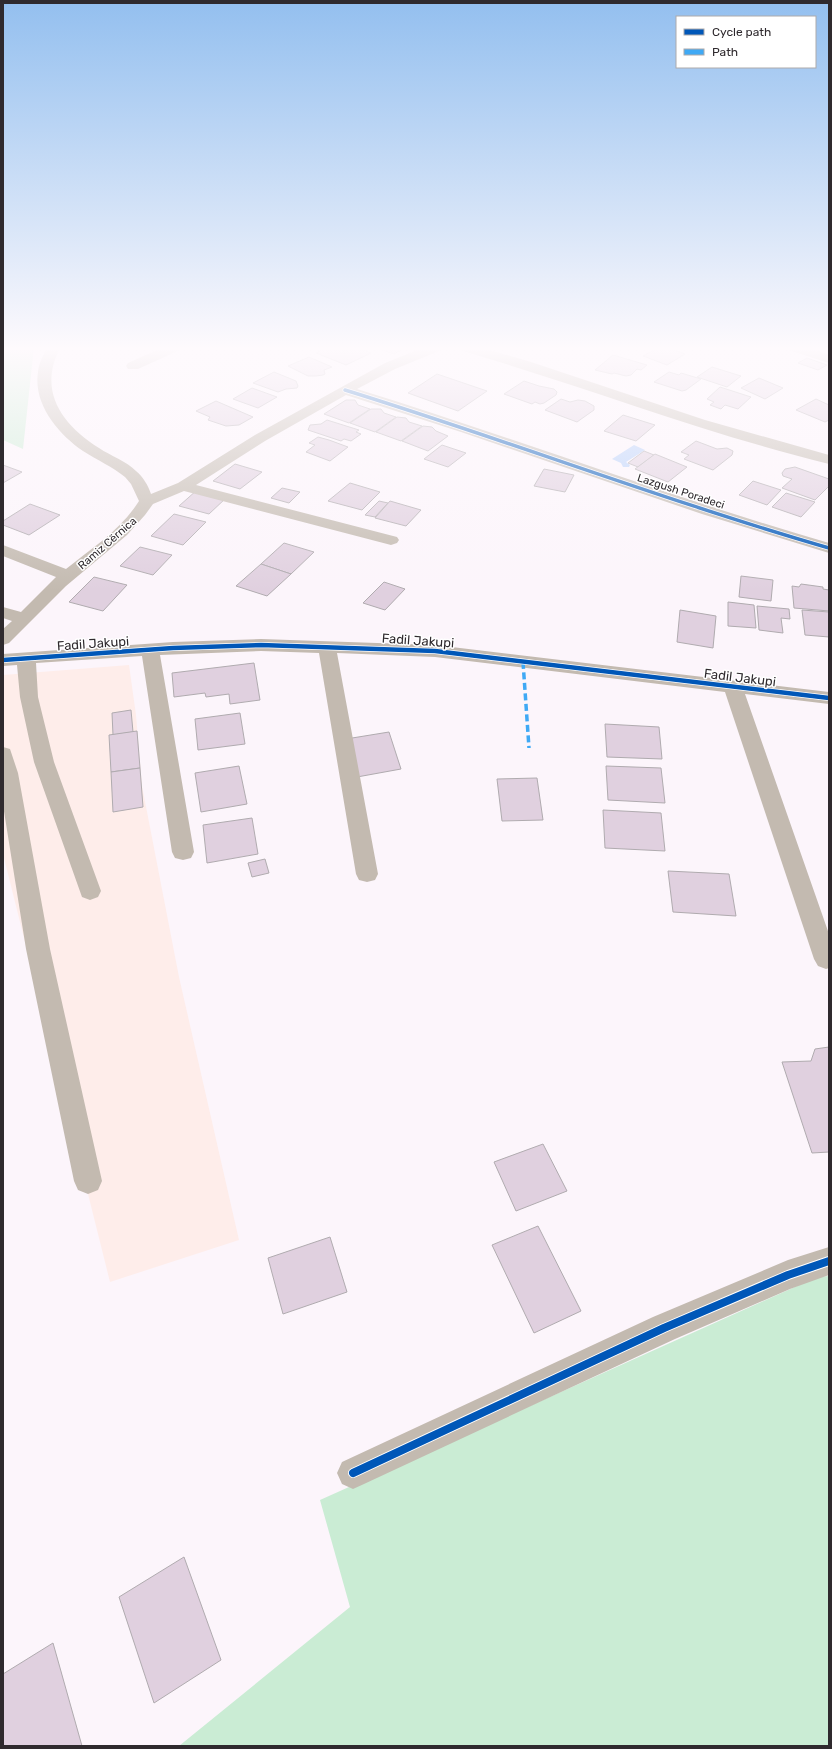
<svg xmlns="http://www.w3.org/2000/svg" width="832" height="1749" font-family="Rubik,sans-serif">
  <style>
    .commercial { fill: #feedea }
    .green { fill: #caecd4 }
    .water { fill: #b5cffa }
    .building { fill: #e0d0df; stroke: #b0abaf }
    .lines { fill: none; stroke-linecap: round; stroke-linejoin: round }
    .minor { fill: #c3bab0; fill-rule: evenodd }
    .quiet { stroke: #3fa9f5; stroke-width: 3.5; stroke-dasharray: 7 3.5; stroke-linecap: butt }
    .cycleway-far2-casing { stroke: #fff; stroke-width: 5 }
    .cycleway-far1-casing { stroke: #fff; stroke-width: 6 }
    .cycleway-casing { stroke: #fff; stroke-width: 10 }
    .cycleway-far2 { stroke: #0057b8; stroke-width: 3.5 }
    .cycleway-far1 { stroke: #0057b8; stroke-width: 4.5 }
    .cycleway { stroke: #0057b8; stroke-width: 8 }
    .labels { text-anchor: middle; stroke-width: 3; stroke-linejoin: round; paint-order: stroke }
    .far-street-label { font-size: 11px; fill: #2f2a2e; stroke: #fff }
    .street-label { font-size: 13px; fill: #2f2a2e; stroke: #fff }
  </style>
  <rect width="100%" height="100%" fill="#fcf5fb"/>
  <path class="commercial" d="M 129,665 L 136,715 L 142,786 L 179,977 L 239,1240 L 110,1282 L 3,854 L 3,675 Z"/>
  <g class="green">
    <path d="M 3,346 L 34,347 L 23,449 L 3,440 Z"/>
    <path d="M 829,1276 L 829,1746 L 179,1746 L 350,1607 L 320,1500 L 817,1277 Z"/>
  </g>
  <path class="water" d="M 634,445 L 645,450 L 626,462 L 630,465 L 629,467 L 623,467 L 621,463 L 612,459 Z"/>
  <g class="building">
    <path d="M 330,346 L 356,346 L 371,353 L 346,365 L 316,353 Z"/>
    <path d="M 385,346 L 408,346 L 394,354 L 380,349 Z"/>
    <path d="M 661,346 L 663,346 L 685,354 L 667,365 L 643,356 Z"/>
    <path d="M 613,355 L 647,365 L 641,370 L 637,369 L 631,375 L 626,376 L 614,373 L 612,374 L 595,370 Z"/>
    <path d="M 309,357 L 332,367 L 324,370 L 325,374 L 323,375 L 316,376 L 308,376 L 288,366 Z"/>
    <path d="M 807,358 L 827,365 L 818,370 L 798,363 Z"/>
    <path d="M 712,367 L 741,376 L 727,387 L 697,377 Z"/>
    <path d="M 274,372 L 296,381 L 298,386 L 297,388 L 286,389 L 278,392 L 253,383 Z"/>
    <path d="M 669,372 L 679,375 L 681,373 L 701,379 L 686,390 L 682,391 L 654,382 Z"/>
    <path d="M 437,374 L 487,391 L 458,411 L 408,393 Z"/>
    <path d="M 759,378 L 783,388 L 765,399 L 741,388 Z"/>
    <path d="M 524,381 L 539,386 L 554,389 L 557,392 L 556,395 L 544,403 L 540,404 L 535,402 L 532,404 L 504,394 Z"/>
    <path d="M 720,387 L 751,397 L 738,409 L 725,405 L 721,409 L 710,405 L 714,402 L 707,399 Z"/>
    <path d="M 252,388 L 277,397 L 258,408 L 233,399 Z"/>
    <path d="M 561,399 L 570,402 L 578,400 L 585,401 L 594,406 L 594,410 L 577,422 L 545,410 Z"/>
    <path d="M 816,399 L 829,405 L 829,420 L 825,422 L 796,410 Z"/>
    <path d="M 346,400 L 355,400 L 358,405 L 370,409 L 349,423 L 324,414 Z"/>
    <path d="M 216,401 L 253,417 L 239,425 L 226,426 L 208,420 L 210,417 L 196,411 Z"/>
    <path d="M 371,409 L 381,409 L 384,413 L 396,417 L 375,432 L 350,423 Z"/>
    <path d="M 623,415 L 655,425 L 636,441 L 604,431 Z"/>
    <path d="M 397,417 L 406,418 L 409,422 L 422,426 L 401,441 L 376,432 Z"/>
    <path d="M 327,420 L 359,430 L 356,432 L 361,434 L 351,441 L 344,439 L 341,441 L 308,430 L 310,425 L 321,424 Z"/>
    <path d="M 423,426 L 432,427 L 436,431 L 448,436 L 428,451 L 402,441 Z"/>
    <path d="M 318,437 L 329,440 L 348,447 L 330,461 L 306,452 L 315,445 L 309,443 Z"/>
    <path d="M 696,441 L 717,449 L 727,448 L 733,451 L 732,455 L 713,470 L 684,459 L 689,455 L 681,452 Z"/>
    <path d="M 442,445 L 466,453 L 448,467 L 424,459 Z"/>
    <path d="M 644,451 L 654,455 L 638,467 L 628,463 Z"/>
    <path d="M 655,454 L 687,467 L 668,482 L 635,469 Z"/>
    <path d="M 235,464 L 262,472 L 240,489 L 213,481 Z"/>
    <path d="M 3,465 L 22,472 L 3,483 Z"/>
    <path d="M 795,467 L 829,479 L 829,486 L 815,500 L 782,488 L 792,479 L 783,476 L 782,473 L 785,469 Z"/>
    <path d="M 544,469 L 574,475 L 565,492 L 534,486 Z"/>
    <path d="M 753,481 L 781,490 L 767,505 L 739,495 Z"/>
    <path d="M 350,483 L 380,492 L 362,510 L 328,501 Z"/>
    <path d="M 282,488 L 300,492 L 289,503 L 271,498 Z"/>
    <path d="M 197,490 L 226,498 L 209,514 L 179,506 Z"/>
    <path d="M 786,493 L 815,502 L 801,517 L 772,507 Z"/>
    <path d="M 379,501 L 388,503 L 375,517 L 365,515 Z"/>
    <path d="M 390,501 L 421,510 L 406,526 L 375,518 Z"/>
    <path d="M 30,504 L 60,515 L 29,535 L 3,525 L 3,521 Z"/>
    <path d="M 174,514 L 206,522 L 183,545 L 151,536 Z"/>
    <path d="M 284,543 L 314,552 L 291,574 L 261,564 Z"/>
    <path d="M 140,547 L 172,555 L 153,575 L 120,566 Z"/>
    <path d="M 261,564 L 291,574 L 267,596 L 236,586 Z"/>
    <path d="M 741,576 L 773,580 L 771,601 L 739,597 Z"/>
    <path d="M 94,577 L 127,585 L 103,611 L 69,602 Z"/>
    <path d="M 384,582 L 405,589 L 385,610 L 363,603 Z"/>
    <path d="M 801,584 L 823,587 L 823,589 L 829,590 L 829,611 L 794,608 L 792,586 L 799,587 Z"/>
    <path d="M 728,602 L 754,605 L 756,628 L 728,626 Z"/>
    <path d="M 757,606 L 789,609 L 790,619 L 781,618 L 783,633 L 759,630 Z"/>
    <path d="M 680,610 L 716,616 L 713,648 L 677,642 Z"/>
    <path d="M 802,610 L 829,612 L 829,637 L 805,635 Z"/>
    <path d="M 254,663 L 260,700 L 230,704 L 229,694 L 206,697 L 205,693 L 174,697 L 172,673 Z"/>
    <path d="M 131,710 L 133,732 L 113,735 L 112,713 Z"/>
    <path d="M 240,713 L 245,744 L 198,750 L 195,719 Z"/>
    <path d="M 605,724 L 659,727 L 662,759 L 607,757 Z"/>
    <path d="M 137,731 L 140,768 L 111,772 L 109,735 Z"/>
    <path d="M 389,732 L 401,769 L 357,777 L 346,739 Z"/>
    <path d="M 239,766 L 247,804 L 201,812 L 195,773 Z"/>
    <path d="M 606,766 L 661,768 L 665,803 L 608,800 Z"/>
    <path d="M 140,768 L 143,807 L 113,812 L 111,772 Z"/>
    <path d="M 537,778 L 543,820 L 502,821 L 497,779 Z"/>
    <path d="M 603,810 L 661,813 L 665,851 L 605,848 Z"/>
    <path d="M 252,818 L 258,854 L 207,863 L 203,825 Z"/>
    <path d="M 265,859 L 269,873 L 252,877 L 248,863 Z"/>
    <path d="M 668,871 L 729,874 L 736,916 L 673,912 Z"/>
    <path d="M 829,1047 L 829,1152 L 812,1153 L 782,1062 L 811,1061 L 815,1049 Z"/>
    <path d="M 543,1144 L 567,1191 L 516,1211 L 494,1162 Z"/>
    <path d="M 538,1226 L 581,1311 L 534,1333 L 492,1245 Z"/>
    <path d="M 330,1237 L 347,1292 L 283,1314 L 268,1258 Z"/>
    <path d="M 184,1557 L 221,1660 L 154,1703 L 119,1597 Z"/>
    <path d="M 53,1643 L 82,1746 L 3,1746 L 3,1674 Z"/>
  </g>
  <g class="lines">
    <g class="minor">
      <path d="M 48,346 L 61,346 C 37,390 61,424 99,448 C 111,456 126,461 136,471 C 143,477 148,485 151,494 L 178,483 L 255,435 L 385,363 L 427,346 L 445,346 L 444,349 L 395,369 L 357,389 C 515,438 670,497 829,543 L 829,553 L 702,514 L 461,432 L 346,395 L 265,441 L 196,485 L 397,537 L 399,540 L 397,543 L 391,545 L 184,491 L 153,504 L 145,515 L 127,535 L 66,586 L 9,643 L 3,645 L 3,629 L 12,621 L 3,618 L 3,607 L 21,612 L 56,577 L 3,556 L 3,545 L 66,569 C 92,548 121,530 139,501 L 131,484 L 125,477 C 113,467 97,460 83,451 C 58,434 33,404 38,372 C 39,362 44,354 48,346 Z"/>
      <path d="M 166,346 L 183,346 L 182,349 L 138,369 L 128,369 L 126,366 L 128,363 Z"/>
      <path d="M 455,346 L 476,346 L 531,362 L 705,420 L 829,455 L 829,464 C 703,433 581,385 456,349 Z"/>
      <path d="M 784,346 L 804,346 L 829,355 L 829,363 L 785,349 Z"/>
      <path d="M 261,639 L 435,645 L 829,692 L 829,704 L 745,694 L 829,934 L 829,968 L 826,969 L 818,966 L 814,959 L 725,692 L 435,657 L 337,653 L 378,874 L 375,880 L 367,882 L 359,880 L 356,874 L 319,653 L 261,651 L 160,655 L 194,852 L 191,858 L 183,860 L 175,858 L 172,852 L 142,656 L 36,663 L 38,697 L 54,762 L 101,891 L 98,897 L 90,900 L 82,897 L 34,762 L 20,697 L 17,665 L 3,666 L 3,654 L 173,642 Z"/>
      <path d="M 3,747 L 10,749 L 18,773 L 50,949 L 102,1181 L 98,1190 L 88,1194 L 78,1190 L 74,1181 L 26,949 L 3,805 Z"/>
      <path d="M 829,1247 L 829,1275 L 790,1289 L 675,1339 L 364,1484 L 353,1489 L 342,1484 L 337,1473 L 342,1462 L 653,1317 L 788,1260 Z"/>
    </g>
    <path class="quiet" d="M 523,662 L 529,748"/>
    <defs>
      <path id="cycleway-far2" d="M 345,390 C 507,440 666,501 829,548"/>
      <path id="cycleway-far1" d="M 3,660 L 173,648 L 261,645 L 435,651 L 829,698"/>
      <path id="cycleway" d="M 353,1473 L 664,1328 L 788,1275 L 829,1261"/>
    </defs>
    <use href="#cycleway-far2" class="cycleway-far2-casing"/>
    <use href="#cycleway-far1" class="cycleway-far1-casing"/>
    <use href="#cycleway" class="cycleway-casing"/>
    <use href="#cycleway-far2" class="cycleway-far2"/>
    <use href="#cycleway-far1" class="cycleway-far1"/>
    <use href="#cycleway" class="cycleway"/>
  </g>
  <linearGradient id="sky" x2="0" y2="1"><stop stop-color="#93bfef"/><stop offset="0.59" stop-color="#fefafd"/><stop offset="1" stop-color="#fefafd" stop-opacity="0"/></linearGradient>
  <rect width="832" height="591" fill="url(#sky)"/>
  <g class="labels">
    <g class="far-street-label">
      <text transform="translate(681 491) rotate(18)" y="4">Lazgush Poradeci</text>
      <text transform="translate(107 543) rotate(-41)" y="4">Ramiz Cërnica</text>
    </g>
    <g class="street-label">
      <text transform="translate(418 640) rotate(4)" y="5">Fadil Jakupi</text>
      <text transform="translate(93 643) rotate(-4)" y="5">Fadil Jakupi</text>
      <text transform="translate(740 677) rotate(7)" y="5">Fadil Jakupi</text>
    </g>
  </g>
  <rect width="832" height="1749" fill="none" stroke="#2f2a2e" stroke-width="8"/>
  <rect x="676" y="16" width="140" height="52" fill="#ffffff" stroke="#acaaab"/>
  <rect x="684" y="29" width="20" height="6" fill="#0057b8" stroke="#acaaab"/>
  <text x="712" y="36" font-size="12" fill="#2f2a2e">Cycle path</text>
  <rect x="684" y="49" width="20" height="6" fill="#3fa9f5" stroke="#acaaab"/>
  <text x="712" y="56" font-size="12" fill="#2f2a2e">Path</text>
</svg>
